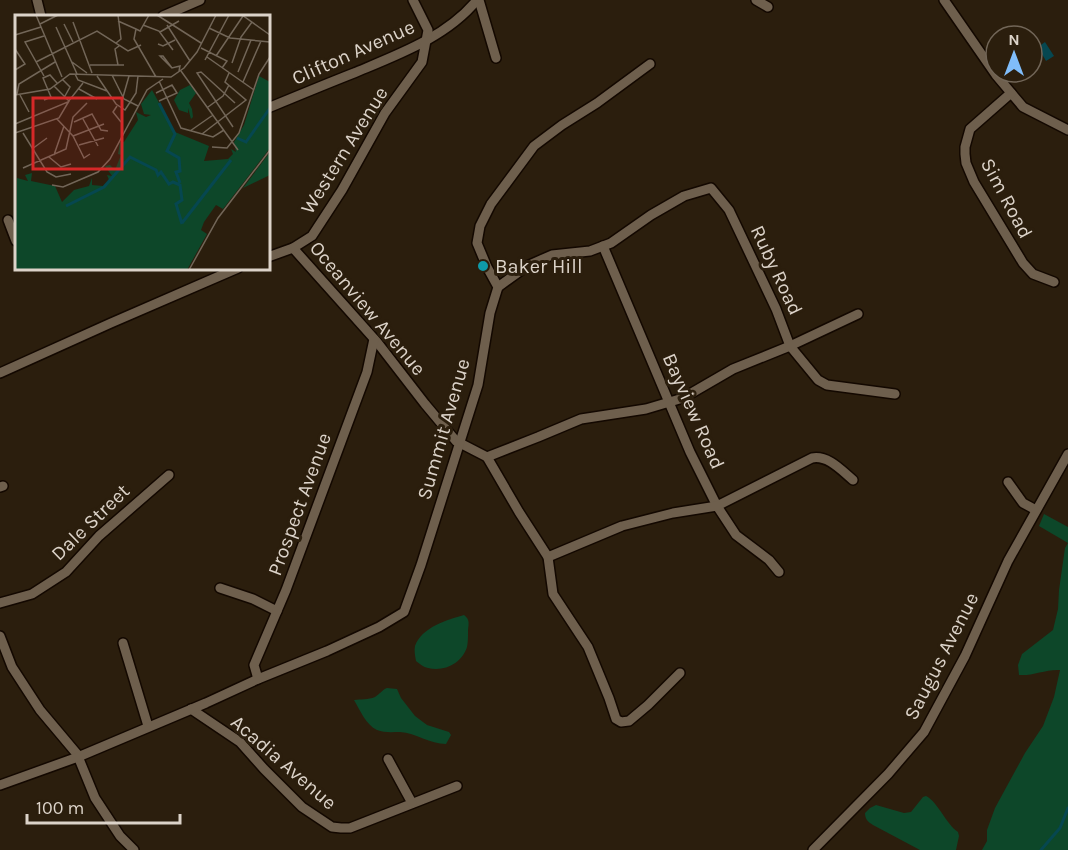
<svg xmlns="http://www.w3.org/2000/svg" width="1068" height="850" font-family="Karla,sans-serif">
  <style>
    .green { fill: #0d4729 }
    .water { fill: #064750 }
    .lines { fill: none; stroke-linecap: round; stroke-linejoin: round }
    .stream { stroke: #064750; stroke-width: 3 }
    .street-casing { stroke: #130800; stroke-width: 12 }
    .street { stroke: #6e5f4d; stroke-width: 9 }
    .culture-dot { fill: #0f9aa8; stroke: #2b1e0d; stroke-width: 2 }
    .labels { text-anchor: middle; stroke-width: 6; stroke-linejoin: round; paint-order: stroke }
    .street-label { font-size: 20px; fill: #dcd3c9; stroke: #2b1e0d }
    .poi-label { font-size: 20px; fill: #dcd3c9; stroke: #2b1e0d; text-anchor: start }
    .inset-river { fill: none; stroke: #064750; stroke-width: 3 }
    .inset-road { fill: none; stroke: #726658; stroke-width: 1.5 }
    .view { fill: #d62828; fill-opacity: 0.15; stroke: #d62828; stroke-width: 3 }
    .inset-edge { fill: none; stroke: #dcd3c9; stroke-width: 3 }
  </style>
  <rect width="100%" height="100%" fill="#2b1e0d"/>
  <g class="green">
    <path d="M 1044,514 L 1068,527 L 1068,850 L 982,850 L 987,841 L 987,830 L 995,808 L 1025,753 L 1043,726 L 1054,697 L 1060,670 C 1046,669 1033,676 1019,675 L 1018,665 L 1022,654 L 1053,630 L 1058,609 L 1059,590 L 1065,548 L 1068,543 L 1039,526 Z"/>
    <path d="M 464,615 C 471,620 468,625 468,632 C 468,637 468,642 467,647 C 462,663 445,672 428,668 C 423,667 420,664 416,661 C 415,656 414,650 415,646 C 422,627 447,620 464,615 Z"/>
    <path d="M 387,688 L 397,689 L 401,698 L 415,716 L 427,725 L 449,732 L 451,735 L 446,744 C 430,744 416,733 400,732 C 393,732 384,733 377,730 C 366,725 360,710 354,700 C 361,699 368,700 375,697 C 380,694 382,690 387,688 Z"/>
    <path d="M 926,796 C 938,802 946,824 958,832 L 959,836 L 956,850 L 920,850 L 873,825 C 868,822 865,819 865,813 L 870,808 L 876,805 L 904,813 L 911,812 L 923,797 Z"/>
  </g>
  <path class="water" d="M 1045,42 L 1054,56 L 1046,61 L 1038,47 Z"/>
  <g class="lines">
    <path class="stream" d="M 1041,850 L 1060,828 L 1068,808"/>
    <defs>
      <g id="street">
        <path d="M 37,0 L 41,16"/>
        <path d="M 479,0 L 496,58"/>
        <path d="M 756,0 L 768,7"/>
        <path d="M 944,0 L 996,75 L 1023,107 L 1068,130"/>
        <path d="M 163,16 L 200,0"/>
        <path d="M 1011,93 L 970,129 L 965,147 L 965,154 L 966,163 L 974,182 L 1023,263 L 1033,274 L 1054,282"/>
        <path d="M 268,108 C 297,96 326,84 354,73 C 397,55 447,37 477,0"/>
        <path d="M 8,220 L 16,241"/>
        <path d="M 603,246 L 690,452 L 717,506 L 736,535 L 769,560 L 779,572"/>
        <path d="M 293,248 L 377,342 L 425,404 L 456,441 L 487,457 L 519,512 L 548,557 L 553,594 L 588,647 L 609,698 L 616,719 L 621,722 L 629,721 L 648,705 L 680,673"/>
        <path d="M 268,257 L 293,248 L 312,236 L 342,190 L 385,113 L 422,62 L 428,30 L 413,0"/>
        <path d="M 498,287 L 527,266 L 552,255 L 590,251 L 611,243 L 651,215 L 684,196 L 711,188 L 729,210 L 776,309 L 790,346 L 818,380 L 827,385 L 895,394"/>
        <path d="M 0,373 L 111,323 L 238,268"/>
        <path d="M 487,457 L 538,437 L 581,419 L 646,409 L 683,398 L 733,369 L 790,346 L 858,314"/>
        <path d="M 1008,482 L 1023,503 L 1036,510"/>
        <path d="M 0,487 L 3,486"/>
        <path d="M 548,557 L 622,526 L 673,513 L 717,506 L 812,458 C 828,455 841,470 853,480"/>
        <path d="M 220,588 L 253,599 L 277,611"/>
        <path d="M 0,603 L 32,594 L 66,572 L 99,536 L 169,475"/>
        <path d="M 0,636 L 12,667 L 40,710 L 77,754 L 95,798 L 120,836 L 134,850"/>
        <path d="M 123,643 L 148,726"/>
        <path d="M 258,679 L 254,665 L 286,590 L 367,372 L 374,339"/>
        <path d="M 191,709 L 240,742 L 264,769 L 302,807 L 332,827 L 341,828 L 350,828 L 457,786"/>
        <path d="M 388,759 L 412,803"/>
        <path d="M 0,785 L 78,757 L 206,703 L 258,679 L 327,651 L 379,627 L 404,612 L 421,565 L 478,385 L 490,313 L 498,287 L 487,267 L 477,243 L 480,226 L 491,204 L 534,146 L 562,125 L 597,103 L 650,64"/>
        <path d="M 813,850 L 888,774 L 924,732 L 965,656 L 1008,561 L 1068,454"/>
      </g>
    </defs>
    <use href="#street" class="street-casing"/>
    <use href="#street" class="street"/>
  </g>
  <circle class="culture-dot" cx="483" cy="266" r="6"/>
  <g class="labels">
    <g class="street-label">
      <text transform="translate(353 52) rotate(-24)" y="7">Clifton Avenue</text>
      <text transform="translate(344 150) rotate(-58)" y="7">Western Avenue</text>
      <text transform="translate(1007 198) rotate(62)" y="7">Sim Road</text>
      <text transform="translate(777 270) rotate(65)" y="7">Ruby Road</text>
      <text transform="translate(368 308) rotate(50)" y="7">Oceanview Avenue</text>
      <text transform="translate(694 411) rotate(66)" y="7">Bayview Road</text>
      <text transform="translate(443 429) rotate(-74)" y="7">Summit Avenue</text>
      <text transform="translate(299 504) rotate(-70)" y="7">Prospect Avenue</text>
      <text transform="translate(90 522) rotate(-44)" y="7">Dale Street</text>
      <text transform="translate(941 656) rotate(-63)" y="7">Saugus Avenue</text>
      <text transform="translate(284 762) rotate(41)" y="7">Acadia Avenue</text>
    </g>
    <g class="poi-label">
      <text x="495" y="273">Baker Hill</text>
    </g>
  </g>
  <g transform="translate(15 15)">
    <rect width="255" height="255" fill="#2b1e0d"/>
    <path d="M 244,61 L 255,67 L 255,133 L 208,194 L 201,190 L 189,207 L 186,215 L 192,219 L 172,255 L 0,255 L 2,163 L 13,166 L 10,160 L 17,158 L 16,166 L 40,171 L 47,187 L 59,175 L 74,171 L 77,163 L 77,170 L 88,171 L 94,165 L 92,160 L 97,161 L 90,151 L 95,150 L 100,155 L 106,140 L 103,139 L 105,127 L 109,127 L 123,105 L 121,97 L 131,102 L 136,100 L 129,99 L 126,89 L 137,75 L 160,117 L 194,131 L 189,146 L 213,144 L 218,139 L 216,134 L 221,137 L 219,127 L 229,110 ZM 175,70 L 181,78 L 174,88 L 177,94 L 178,102 L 176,104 L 173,93 L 173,98 L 164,95 L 159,85 L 165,75 ZM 255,137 L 255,160 L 228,173 Z" fill="#0d4729"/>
    <path class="inset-river" d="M 144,88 L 160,119 L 152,136 L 164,143 L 165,156 L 161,157 L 165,168M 222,123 L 231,127 L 255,93M 51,191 L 89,172 L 115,142 L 141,155 L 143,160 L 146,157 L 154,169 L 158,167 L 165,170 L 167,185 L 161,189 L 167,209M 167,208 L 216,145"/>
    <path class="inset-road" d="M 21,0 L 47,62M 142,0 L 186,28M 227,0 L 255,20M 103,6 L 121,14M 58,7 L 77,58M 25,9 L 43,0M 49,9 L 58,27M 128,10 L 144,16 L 158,35M 152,10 L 175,46M 41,12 L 62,59M 194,13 L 215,23 L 255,27M 121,14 L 119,24 L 141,62M 121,14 L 125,16 L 134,0M 145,17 L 164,6M 0,20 L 26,12M 29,21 L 10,27 L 29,61M 101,28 L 106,24 L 103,0M 143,29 L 148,31 L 160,25M 186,33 L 212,46 L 207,53M 0,34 L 10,49 L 0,55M 201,41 L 228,1M 192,42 L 239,75M 190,45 L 214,0M 21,47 L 82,16 L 113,36 L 126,30M 57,47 L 72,58M 217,48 L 226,22 L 237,7M 75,50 L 109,50M 103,50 L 100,34 L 104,31M 157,53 L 145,41 L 148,41 L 157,53 L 165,51 L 164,56M 166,56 L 223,135M 223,57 L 236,25M 60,59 L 63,65 L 92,76M 97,60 L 109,84 L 123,91M 82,61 L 101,89 L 110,95 L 121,78 L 123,61M 47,64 L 55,72 L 50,81M 144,66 L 166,113 L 198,122 L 209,115M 228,67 L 246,26M 64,74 L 82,84M 141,78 L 157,70 L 162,78 L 144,86M 2,79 L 4,69 L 40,47M 0,80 L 35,74 L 55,59 L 156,62 L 169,53 L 182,37 L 201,0M 5,80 L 14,97M 108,82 L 114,61M 29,85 L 36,82 L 28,63 L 35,60 L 42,68M 102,91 L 98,97 L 106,107M 193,92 L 208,81 L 214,70M 42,104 L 58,121 L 69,143 L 75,139M 68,104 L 83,131M 59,107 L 77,99 L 86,115 L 93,116M 0,109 L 53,87 L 68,68M 218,112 L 182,58 L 186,57 L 220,88M 175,116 L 198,100M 0,118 L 44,103 L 54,86 L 39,71M 8,118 L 32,157 L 41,162 L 56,159M 187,119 L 231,85 L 210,67 L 214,58M 58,121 L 89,109M 64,130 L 89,123M 197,132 L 212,133 L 224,118 L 244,59 L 255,42M 17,134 L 32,123M 39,140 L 49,111M 34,142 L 46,152 L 56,149M 8,153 L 51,134 L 58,102 L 72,88M 37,170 L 48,172 L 83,157 L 95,144 L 132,75 L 148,64M 174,255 L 203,203 L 255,135"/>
    <path class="view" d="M 18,83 L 107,83 L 107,154 L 18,154 Z"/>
    <rect width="255" height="255" class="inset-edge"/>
  </g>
  <g transform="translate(1014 54)"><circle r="28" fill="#2b1e0d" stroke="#726658" stroke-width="1.5"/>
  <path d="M0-4.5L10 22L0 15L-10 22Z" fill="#80bdfa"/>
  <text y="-9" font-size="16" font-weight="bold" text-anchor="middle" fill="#dcd3c9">N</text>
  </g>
  <path d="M27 814v9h153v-9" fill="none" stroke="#dcd3c9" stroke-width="3"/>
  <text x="36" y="814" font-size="18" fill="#dcd3c9" stroke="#2b1e0d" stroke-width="4.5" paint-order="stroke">100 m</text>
</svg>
